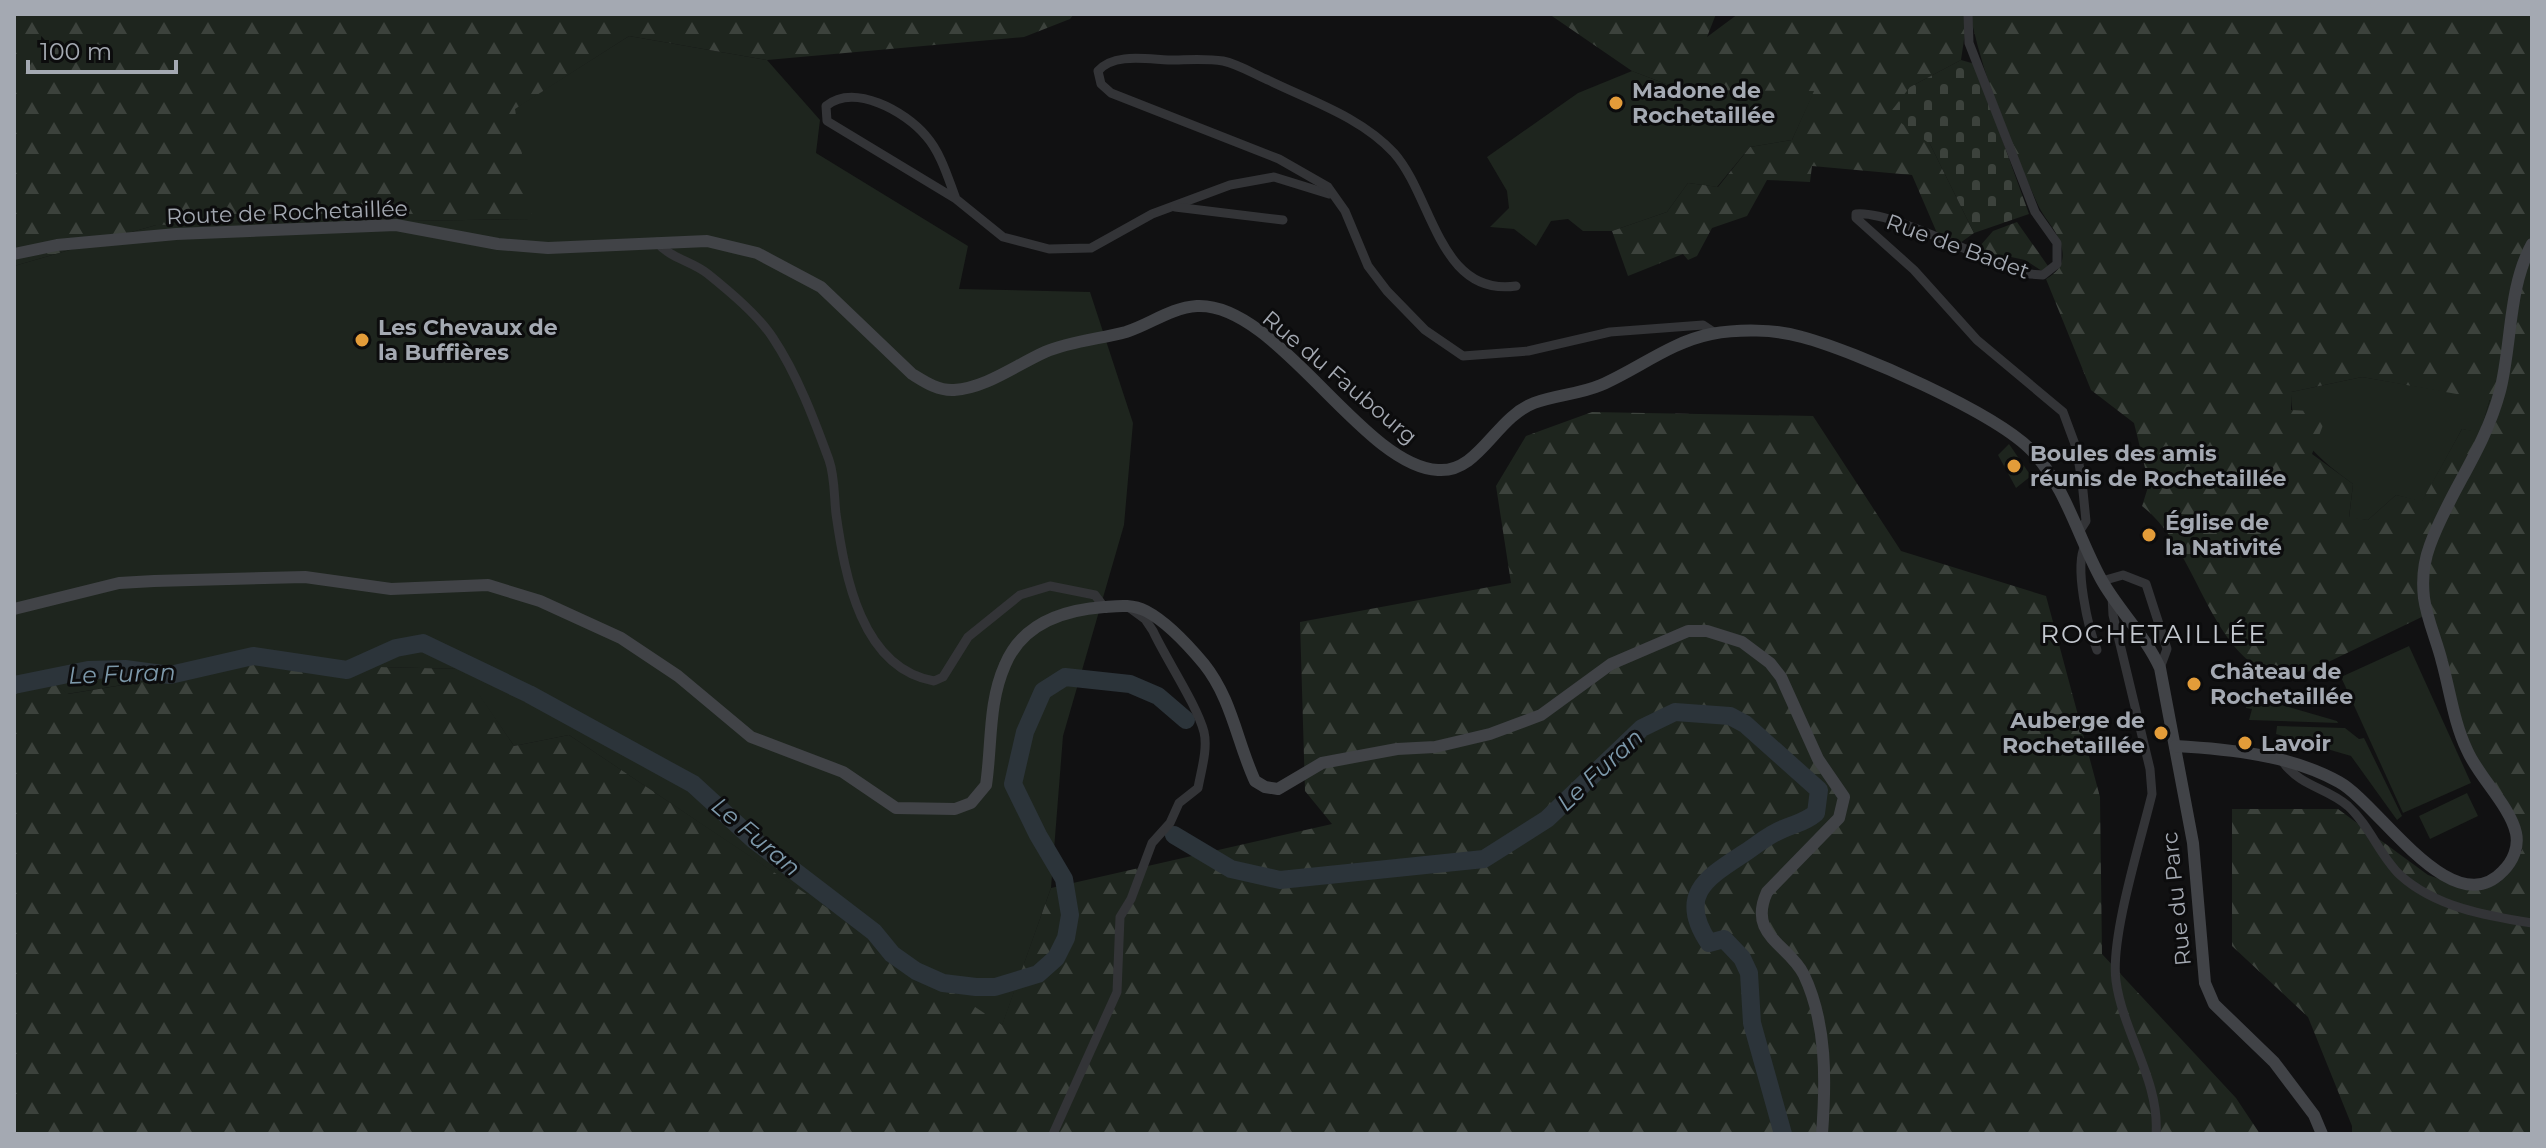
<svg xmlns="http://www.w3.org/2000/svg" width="2546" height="1148" font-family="Montserrat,sans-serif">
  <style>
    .grass { fill: #1e251e }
    .forest { fill: url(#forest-firs); fill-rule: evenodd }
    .cemetery { fill: url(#cemetery-stones) }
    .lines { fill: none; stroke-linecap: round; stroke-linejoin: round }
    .river { stroke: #2c343a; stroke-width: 18 }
    .street { stroke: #333437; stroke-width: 9 }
    .secondary { stroke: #414347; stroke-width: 12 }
    .poi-dot { fill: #e39c39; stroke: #0c0c0d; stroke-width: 3 }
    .labels { text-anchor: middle; stroke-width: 6; stroke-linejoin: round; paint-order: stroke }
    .poi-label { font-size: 22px; font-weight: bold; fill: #a4a9b2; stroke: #0c0c0d; text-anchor: start }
    .street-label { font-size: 22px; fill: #a4a9b2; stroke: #0c0c0d }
    .water-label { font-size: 24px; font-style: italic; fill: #7d99ab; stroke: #0c0c0d }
    .quarter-label { font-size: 26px; letter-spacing: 2px; fill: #c4c8cf; stroke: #0c0c0d }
  </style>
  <defs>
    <pattern id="forest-firs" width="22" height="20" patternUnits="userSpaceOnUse" patternTransform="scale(2)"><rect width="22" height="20" fill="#1e251e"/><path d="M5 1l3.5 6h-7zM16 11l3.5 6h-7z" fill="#3c423c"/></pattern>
    <pattern id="cemetery-stones" width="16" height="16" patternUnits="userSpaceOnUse" patternTransform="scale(2)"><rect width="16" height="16" fill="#1e251e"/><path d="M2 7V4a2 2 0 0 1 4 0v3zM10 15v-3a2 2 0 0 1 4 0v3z" fill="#3c423c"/></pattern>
  </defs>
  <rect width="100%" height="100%" fill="#111112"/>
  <g class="grass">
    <path d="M 629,36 L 767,60 L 820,120 L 816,153 L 968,246 L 959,289 L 1090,292 L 1133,423 L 1124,525 L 1063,736 L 1051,888 L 1002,1026 L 569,735 L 514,746 L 461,669 L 252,664 L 67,694 L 51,681 L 14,680 L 14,266 L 156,225 L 531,219 L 514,109 Z"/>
    <path d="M 1632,71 L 1682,90 L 1815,90 L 1792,140 L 1750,147 L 1717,187 L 1688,183 L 1667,212 L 1612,231 L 1583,231 L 1568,219 L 1551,221 L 1536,246 L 1514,229 L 1490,227 L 1509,208 L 1507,191 L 1487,157 L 1578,93 Z"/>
    <path d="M 2362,377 L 2490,399 L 2480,433 L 2462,429 L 2422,502 L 2396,495 L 2368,520 L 2349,518 L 2353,484 C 2320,459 2290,438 2291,392 Z"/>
    <path d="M 2009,444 L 2031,476 L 2016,488 L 1998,455 Z"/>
    <path d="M 2409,646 L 2471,783 L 2403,813 L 2341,677 Z"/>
    <path d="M 2264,700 L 2337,721 L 2338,723 L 2249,720 L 2252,709 L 2246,708 L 2246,701 Z"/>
    <path d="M 2277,726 L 2345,728 L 2359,739 L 2364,738 L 2402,816 L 2397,820 L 2351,756 L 2276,734 Z"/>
    <path d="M 2467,793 L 2478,816 L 2430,839 L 2419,816 Z"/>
  </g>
  <g class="forest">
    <path d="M 14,14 L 1074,14 L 1070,19 L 1024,37 L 767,60 L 629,36 L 515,109 L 532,219 L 156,225 L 14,266 Z"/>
    <path d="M 1549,14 L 1716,14 L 1707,37 L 1738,14 L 2532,14 L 2532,1134 L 2352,1134 L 2352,1126 L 2308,1017 L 2232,946 L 2232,809 L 2338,809 L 2428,875 L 2469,889 L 2500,882 L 2522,850 L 2518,825 L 2468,753 L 2428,614 L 2293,679 C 2286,677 2275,678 2270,675 C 2205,643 2198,550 2142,506 L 2149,484 L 2134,423 L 2091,390 L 2046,279 C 2058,272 2065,263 2062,249 C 2060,233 2045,220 2038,205 C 2012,147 1986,85 1972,23 L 1966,26 L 1961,60 L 1910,87 L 1930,144 L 1974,233 L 1960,243 L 1937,233 L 1912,175 L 1812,166 L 1810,182 L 1767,180 L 1747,216 L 1712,228 L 1697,256 L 1688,260 L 1683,254 L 1628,276 L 1612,231 L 1667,212 L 1688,183 L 1718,187 L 1750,147 L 1792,140 L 1814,91 L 1682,90 L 1632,71 ZM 2362,377 L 2490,400 L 2480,432 L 2462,429 L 2422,501 L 2396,495 L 2368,520 L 2349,517 L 2353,484 L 2312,454 L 2328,412 L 2291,410 L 2291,392 Z"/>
    <path d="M 2017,222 L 2048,266 L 2042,271 L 2025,260 L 2011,257 L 2009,263 L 1987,255 L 1980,246 L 1993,231 Z"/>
    <path d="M 1592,412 L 1813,416 L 1901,551 L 2046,596 L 2100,797 L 2102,954 L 2236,1098 L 2260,1134 L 14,1134 L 14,680 L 51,681 L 68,694 L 252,664 L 462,669 L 514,746 L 569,735 L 1002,1025 L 1051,888 L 1332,824 L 1305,791 L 1300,622 L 1511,583 L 1496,486 L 1526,436 Z"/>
  </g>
  <path class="cemetery" d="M 1961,60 L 1975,64 L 2029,214 L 1974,233 L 1930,144 L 1889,114 L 1910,87 Z"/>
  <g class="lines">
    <g class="river">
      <path d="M 14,685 L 88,670 L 125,669 L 170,675 L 253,656 L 347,670 L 396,648 L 423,643 L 529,694 L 693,784 L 754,840 L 874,932 L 892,954 L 916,971 L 943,983 L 976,987 L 995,987 L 1038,974 L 1056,958 L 1066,938 L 1070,915 L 1064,879 L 1038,835 L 1013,784 L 1025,732 L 1043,691 L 1065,677 L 1130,684 L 1158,696 L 1186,720"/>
      <path d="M 1174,835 L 1231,869 L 1280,880 L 1484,859 L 1547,819 L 1642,728 L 1675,712 L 1730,716 L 1745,724 L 1819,790 L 1816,813 C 1804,823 1796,823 1783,829 C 1770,834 1758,844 1746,852 C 1708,877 1676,894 1709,943 L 1724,939 L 1742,958 L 1749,973 L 1752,1023 L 1783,1134"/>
    </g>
    <g class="street">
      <path d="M 1968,14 L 1969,43 L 2035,212 L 2057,243 L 2057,264 L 2043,275 L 2030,274 C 1988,263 1892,210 1856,214 L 1856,218 L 1914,270 L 1977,340 L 2063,412 L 2076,447 L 2082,481 L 2086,521 L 2079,532"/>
      <path d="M 956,199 C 948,178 941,153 926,136 C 905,111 854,83 826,106 L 827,121 L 956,199 L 1003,237 L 1049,249 L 1091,248 L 1152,214 L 1230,185 L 1274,177 L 1329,194"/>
      <path d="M 1175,207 L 1283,220"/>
      <path d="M 657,242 C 669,258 692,261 708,274 C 729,291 758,315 773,338 C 797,374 814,419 829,460 C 835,477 834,497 836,514 C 845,576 861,668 934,681 L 943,677 L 968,637 L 1020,595 L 1050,586 L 1095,595 L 1104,607"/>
      <path d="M 1516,286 C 1439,297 1433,197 1394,153 C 1361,117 1311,101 1268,80 C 1254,74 1238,64 1223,61 C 1205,58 1186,60 1168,60 C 1146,59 1113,53 1098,71 L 1101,84 L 1111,93 L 1279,159 L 1328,187 L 1345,211 L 1368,266 L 1387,291 L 1425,330 L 1463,356 L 1528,351 L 1610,332 L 1703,325 L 1715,333"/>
      <path d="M 2085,546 C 2074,566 2088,628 2097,650"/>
      <path d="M 2102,581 L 2123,575 L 2146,584 L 2167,649 L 2160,668"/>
      <path d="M 2112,596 L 2113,615 L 2150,769 L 2152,794 C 2141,840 2110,937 2116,981 C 2123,1033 2160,1081 2156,1134"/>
      <path d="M 2283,762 C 2301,787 2326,787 2348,806 C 2370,826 2380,856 2400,875 C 2435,907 2487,916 2532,923"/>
      <path d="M 1053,1134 L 1117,992 L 1120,917 L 1131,899 L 1152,843 L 1170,823 L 1179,803 L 1198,788 C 1201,771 1208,749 1204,732 C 1197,705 1166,659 1153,631 L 1145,619 L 1130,608"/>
    </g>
    <g class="secondary">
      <path d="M 14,254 L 57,245 L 176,234 L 396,225 L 498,244 L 548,248 L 707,241 L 757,253 L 821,287 L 912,374 C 925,382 938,391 954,390 C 986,388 1016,365 1045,352 C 1070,341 1100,339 1126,332 C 1151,324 1170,308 1197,306 C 1277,302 1362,466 1438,470 C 1479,473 1495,418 1534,403 C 1556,395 1580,394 1601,385 C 1638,369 1671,342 1711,334 C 1739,329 1775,329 1802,337 C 1855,351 1997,413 2033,452 C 2066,488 2078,537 2101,579 C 2118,610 2145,635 2160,668 L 2193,843 L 2205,983 L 2214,1004 L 2274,1062 L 2314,1115 L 2322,1134"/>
      <path d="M 14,609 L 119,583 L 154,581 L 305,577 L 391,589 L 488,585 L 540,601 L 621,638 L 678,676 L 751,737 L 843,772 L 896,808 L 955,809 L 971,803 L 986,785 C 992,745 988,703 1005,665 C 1022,624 1062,610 1104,607 C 1118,606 1132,604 1146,611 C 1167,622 1189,646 1204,664 C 1232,699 1237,742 1255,781 L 1265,787 L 1278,789 L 1322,763 L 1397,749 L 1435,747 L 1490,734 L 1541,715 L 1611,664 L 1688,631 L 1707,631 L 1742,642 L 1770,663 L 1781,677 L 1818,759 L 1844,797 L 1839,818 L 1767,892 C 1747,936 1789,944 1804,975 C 1827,1024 1826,1081 1822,1134"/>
      <path d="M 2175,746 C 2229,749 2291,755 2339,782 C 2379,804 2452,925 2503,871 C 2513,861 2519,847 2516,833 C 2510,806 2478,776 2467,750 C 2454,723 2450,691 2442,662 C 2437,641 2427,620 2424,598 C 2422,581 2424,561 2430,545 C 2450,490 2484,451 2500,391 C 2512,344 2508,287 2532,244"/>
    </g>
  </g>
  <g class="poi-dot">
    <circle cx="1616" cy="103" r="8"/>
    <circle cx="362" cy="340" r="8"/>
    <circle cx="2014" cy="466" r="8"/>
    <circle cx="2149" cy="535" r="8"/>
    <circle cx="2194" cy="684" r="8"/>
    <circle cx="2161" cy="733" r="8"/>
    <circle cx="2245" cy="743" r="8"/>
  </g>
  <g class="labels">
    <g class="poi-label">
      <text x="1632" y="98">Madone de<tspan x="1632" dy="25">Rochetaillée</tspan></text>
      <text x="378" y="335">Les Chevaux de<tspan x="378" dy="25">la Buffières</tspan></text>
      <text x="2030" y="461">Boules des amis<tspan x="2030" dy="25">réunis de Rochetaillée</tspan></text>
      <text x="2165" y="530">Église de<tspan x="2165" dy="25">la Nativité</tspan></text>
      <text x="2210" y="679">Château de<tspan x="2210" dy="25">Rochetaillée</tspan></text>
      <text x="2145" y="728" text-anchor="end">Auberge de<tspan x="2145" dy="25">Rochetaillée</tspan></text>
      <text x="2261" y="751">Lavoir</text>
    </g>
    <g class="street-label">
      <text transform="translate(287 212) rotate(-2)" y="8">Route de Rochetaillée</text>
      <text transform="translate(1958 246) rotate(20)" y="8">Rue de Badet</text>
      <text transform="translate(1340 377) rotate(40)" y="8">Rue du Faubourg</text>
      <text transform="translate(2176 899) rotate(-96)" y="8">Rue du Parc</text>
    </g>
    <g class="water-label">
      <text transform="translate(122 674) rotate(-2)" y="8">Le Furan</text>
      <text transform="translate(1600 770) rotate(-43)" y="8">Le Furan</text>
      <text transform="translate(756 837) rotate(40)" y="8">Le Furan</text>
    </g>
    <g class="quarter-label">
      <text x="2154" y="643">ROCHETAILLÉE</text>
    </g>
  </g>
  <rect width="2546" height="1148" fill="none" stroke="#a4a9b2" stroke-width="32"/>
  <path d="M28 60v12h148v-12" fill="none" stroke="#a4a9b2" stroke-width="4"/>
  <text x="40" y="60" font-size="24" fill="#a4a9b2" stroke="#0c0c0d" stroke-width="6" paint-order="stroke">100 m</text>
</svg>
